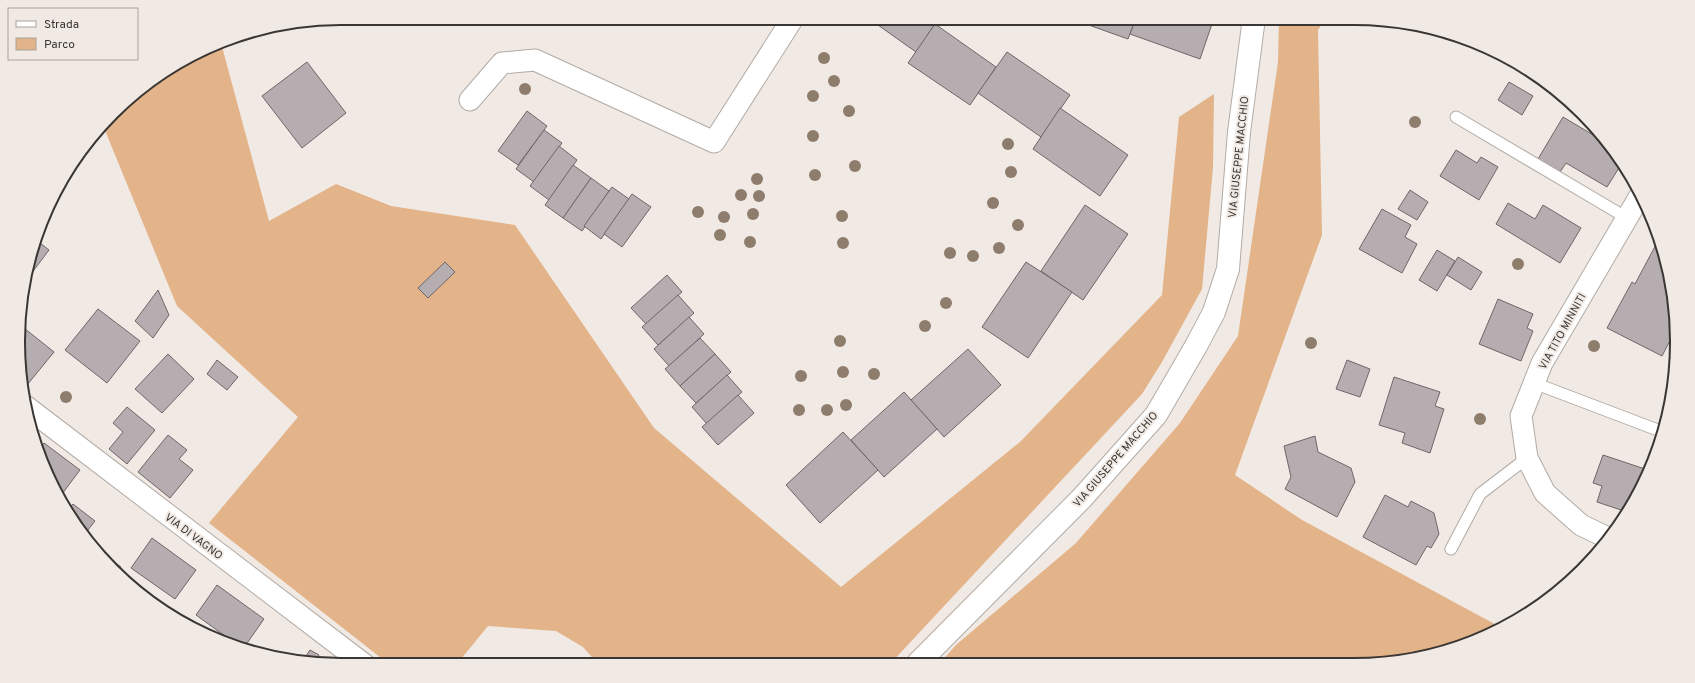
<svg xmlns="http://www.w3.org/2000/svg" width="1695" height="683" font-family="Overpass,sans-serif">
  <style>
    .green { fill: #e3b389 }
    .building { fill: #b6adb0; stroke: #6f666a }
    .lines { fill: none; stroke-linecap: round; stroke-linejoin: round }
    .service-casing { stroke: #b2aba5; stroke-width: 13 }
    .minor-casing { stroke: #b2aba5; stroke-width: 23 }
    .tertiary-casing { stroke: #b2aba5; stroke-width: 24 }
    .service { stroke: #fff; stroke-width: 11 }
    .minor { stroke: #fff; stroke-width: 21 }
    .tertiary { stroke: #fff; stroke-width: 22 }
    .tree { fill: #8e7d6c }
    .labels { text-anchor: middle; stroke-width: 4; stroke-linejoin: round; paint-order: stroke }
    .street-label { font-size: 11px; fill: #393633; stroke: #f1e9e3 }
    .rim { fill: none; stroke: #393633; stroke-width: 2 }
  </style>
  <rect width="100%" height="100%" fill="#f1e9e3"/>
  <g class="green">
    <path d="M 1279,18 L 1326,18 L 1318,30 L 1322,235 L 1235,475 L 1302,520 L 1502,628 L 1496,632 L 1396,662 L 940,663 L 956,645 L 1076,543 L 1180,423 L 1238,336 L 1278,62 Z"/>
    <path d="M 221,43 L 269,221 L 336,184 L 391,206 L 515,225 L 654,428 L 841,587 L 1020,442 L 1162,295 L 1179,117 L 1214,94 L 1213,167 L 1202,289 L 1162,362 L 1142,394 L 890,664 L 598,664 L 583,647 L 556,631 L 488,626 L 456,665 L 390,665 L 209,523 L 298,417 L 177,306 L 104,128 L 128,98 L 180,61 Z"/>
  </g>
  <g class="building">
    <path d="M 868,18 L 939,18 L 916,52 Z"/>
    <path d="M 1069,18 L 1136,18 L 1128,39 Z"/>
    <path d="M 1136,18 L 1214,18 L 1200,59 L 1130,34 Z"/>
    <path d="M 935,24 L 996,67 L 970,105 L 908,63 Z"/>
    <path d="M 1007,52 L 1070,95 L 1041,137 L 978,93 Z"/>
    <path d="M 307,62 L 346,113 L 302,148 L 262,96 Z"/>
    <path d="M 1509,82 L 1533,96 L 1522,115 L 1498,100 Z"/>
    <path d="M 1060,108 L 1128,155 L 1100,196 L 1033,149 Z"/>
    <path d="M 527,111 L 547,126 L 518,165 L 498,151 Z"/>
    <path d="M 1563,117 L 1610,145 L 1622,163 L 1607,187 L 1566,163 L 1560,172 L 1538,159 Z"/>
    <path d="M 544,130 L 562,143 L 534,182 L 516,169 Z"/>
    <path d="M 559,146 L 577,160 L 549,200 L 530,186 Z"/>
    <path d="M 1456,150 L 1477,163 L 1481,157 L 1498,167 L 1479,200 L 1440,176 Z"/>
    <path d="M 573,165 L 591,178 L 563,218 L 545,205 Z"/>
    <path d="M 591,178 L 609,191 L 582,231 L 563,218 Z"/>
    <path d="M 612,187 L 629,199 L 601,239 L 584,226 Z"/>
    <path d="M 1410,190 L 1428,202 L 1417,220 L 1398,209 Z"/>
    <path d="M 632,194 L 651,207 L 622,247 L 604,234 Z"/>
    <path d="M 1508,203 L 1535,219 L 1543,205 L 1581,228 L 1560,263 L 1496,224 Z"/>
    <path d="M 1085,205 L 1128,234 L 1083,300 L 1041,271 Z"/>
    <path d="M 1382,209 L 1411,225 L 1405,237 L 1417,244 L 1402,273 L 1359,249 Z"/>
    <path d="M 35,239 L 49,250 L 25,282 Z"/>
    <path d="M 1659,239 L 1666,258 L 1676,320 L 1676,329 L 1662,356 L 1607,328 L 1632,282 L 1635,284 Z"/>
    <path d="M 1437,250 L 1455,261 L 1437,291 L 1419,280 Z"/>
    <path d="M 1458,257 L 1482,272 L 1471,290 L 1447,275 Z"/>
    <path d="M 445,262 L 455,272 L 428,298 L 418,288 Z"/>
    <path d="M 1026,262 L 1072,292 L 1028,358 L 982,327 Z"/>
    <path d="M 667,275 L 682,292 L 646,324 L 631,308 Z"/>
    <path d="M 158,290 L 169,315 L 153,338 L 135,321 Z"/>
    <path d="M 678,295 L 694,313 L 658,345 L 642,327 Z"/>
    <path d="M 1498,299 L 1533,314 L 1527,328 L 1533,331 L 1521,361 L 1479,344 Z"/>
    <path d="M 98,309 L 140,341 L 107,383 L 65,350 Z"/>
    <path d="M 689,317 L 704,334 L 669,366 L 654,349 Z"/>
    <path d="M 24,328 L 54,352 L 27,385 L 23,382 L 22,331 Z"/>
    <path d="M 700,338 L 715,354 L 680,386 L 665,369 Z"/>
    <path d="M 968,349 L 1001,385 L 944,437 L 911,400 Z"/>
    <path d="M 168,354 L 194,379 L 162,413 L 135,389 Z"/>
    <path d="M 715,354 L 731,372 L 696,403 L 680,386 Z"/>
    <path d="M 217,360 L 238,377 L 227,390 L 207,374 Z"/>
    <path d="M 1347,360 L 1370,369 L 1360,397 L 1336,389 Z"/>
    <path d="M 727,375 L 742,392 L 707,424 L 692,407 Z"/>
    <path d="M 1394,377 L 1440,392 L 1435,406 L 1444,409 L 1430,453 L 1402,443 L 1405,433 L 1379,425 Z"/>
    <path d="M 904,392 L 937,429 L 884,477 L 851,440 Z"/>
    <path d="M 738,395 L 754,413 L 718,445 L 702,427 Z"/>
    <path d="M 127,407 L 155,430 L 127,464 L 109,449 L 123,432 L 113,423 Z"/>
    <path d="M 843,432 L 878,470 L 820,523 L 786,485 Z"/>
    <path d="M 168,435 L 187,450 L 179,459 L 193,470 L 170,498 L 138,472 Z"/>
    <path d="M 1315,436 L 1318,452 L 1351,468 L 1355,482 L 1337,517 L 1285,489 L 1291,477 L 1284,446 Z"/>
    <path d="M 44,443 L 80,470 L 59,498 L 41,448 Z"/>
    <path d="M 1603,455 L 1648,470 L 1627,512 L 1597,502 L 1602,486 L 1593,483 Z"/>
    <path d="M 1385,495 L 1408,507 L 1411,501 L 1434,513 L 1439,534 L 1431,548 L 1427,546 L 1416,565 L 1363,537 Z"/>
    <path d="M 73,504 L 95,521 L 84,535 L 67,511 Z"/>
    <path d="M 152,538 L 196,570 L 175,599 L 131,568 Z"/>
    <path d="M 106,556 L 121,567 L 117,572 L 103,559 Z"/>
    <path d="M 217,585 L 264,619 L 243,649 L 196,615 Z"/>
    <path d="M 310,650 L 319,655 L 316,661 L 304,659 Z"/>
  </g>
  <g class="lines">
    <defs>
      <g id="service">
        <path d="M 1456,117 L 1627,218"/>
        <path d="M 1534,383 L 1663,432"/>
        <path d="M 1451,549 L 1480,494 L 1527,458"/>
      </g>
      <g id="minor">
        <path d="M 470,100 L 502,63 L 535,60 L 714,142 L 793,18"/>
        <path d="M 24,405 L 365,665"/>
        <path d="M 1608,538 L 1581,525 L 1545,493 L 1527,458 L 1521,416 L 1542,363 L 1641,194"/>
      </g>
      <path id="tertiary" d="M 918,663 L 1082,498 L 1156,415 L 1196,346 L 1214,312 L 1228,269 L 1239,132 L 1254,18"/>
    </defs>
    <use href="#service" class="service-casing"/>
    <use href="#minor" class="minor-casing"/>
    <use href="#tertiary" class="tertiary-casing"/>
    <use href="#service" class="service"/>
    <use href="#minor" class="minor"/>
    <use href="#tertiary" class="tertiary"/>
  </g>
  <g class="tree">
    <circle cx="824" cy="58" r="6"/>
    <circle cx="834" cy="81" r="6"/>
    <circle cx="525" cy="89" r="6"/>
    <circle cx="813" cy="96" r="6"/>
    <circle cx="849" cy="111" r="6"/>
    <circle cx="1415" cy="122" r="6"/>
    <circle cx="813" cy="136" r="6"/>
    <circle cx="1008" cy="144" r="6"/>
    <circle cx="855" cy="166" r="6"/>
    <circle cx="1011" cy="172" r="6"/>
    <circle cx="815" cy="175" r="6"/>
    <circle cx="757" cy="179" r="6"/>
    <circle cx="741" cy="195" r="6"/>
    <circle cx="759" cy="196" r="6"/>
    <circle cx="993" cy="203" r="6"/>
    <circle cx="698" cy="212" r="6"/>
    <circle cx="753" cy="214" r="6"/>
    <circle cx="842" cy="216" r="6"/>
    <circle cx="724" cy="217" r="6"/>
    <circle cx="1018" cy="225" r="6"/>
    <circle cx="720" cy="235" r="6"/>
    <circle cx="750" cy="242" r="6"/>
    <circle cx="843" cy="243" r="6"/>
    <circle cx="999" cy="248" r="6"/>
    <circle cx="950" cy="253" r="6"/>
    <circle cx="973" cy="256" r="6"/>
    <circle cx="1518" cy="264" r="6"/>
    <circle cx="946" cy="303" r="6"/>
    <circle cx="925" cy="326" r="6"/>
    <circle cx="840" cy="341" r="6"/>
    <circle cx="1311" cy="343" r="6"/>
    <circle cx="1594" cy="346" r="6"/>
    <circle cx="843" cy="372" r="6"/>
    <circle cx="874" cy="374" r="6"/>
    <circle cx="801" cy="376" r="6"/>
    <circle cx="66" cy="397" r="6"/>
    <circle cx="846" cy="405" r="6"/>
    <circle cx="799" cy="410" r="6"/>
    <circle cx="827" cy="410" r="6"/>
    <circle cx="1480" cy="419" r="6"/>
  </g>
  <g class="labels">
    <g class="street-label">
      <text transform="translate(1238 157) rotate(-84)" y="4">VIA GIUSEPPE MACCHIO</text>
      <text transform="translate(1562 331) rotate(-61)" y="4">VIA TITO MINNITI</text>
      <text transform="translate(1115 459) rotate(-49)" y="4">VIA GIUSEPPE MACCHIO</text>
      <text transform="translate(194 536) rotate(37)" y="4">VIA DI VAGNO</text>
    </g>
  </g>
  <path d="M0 0H1695V683H0ZM341 25H1354A316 316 0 0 1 1670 341V342A316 316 0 0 1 1354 658H341A316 316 0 0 1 25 342V341A316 316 0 0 1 341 25Z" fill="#f1e9e3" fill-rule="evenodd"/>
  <path class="rim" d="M341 25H1354A316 316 0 0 1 1670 341V342A316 316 0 0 1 1354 658H341A316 316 0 0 1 25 342V341A316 316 0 0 1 341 25Z"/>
  <rect x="8" y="8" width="130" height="52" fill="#f1e9e3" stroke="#a7a19d"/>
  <rect x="16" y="21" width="20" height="6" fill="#ffffff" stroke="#a7a19d"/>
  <text x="44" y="28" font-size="12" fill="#393633">Strada</text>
  <rect x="16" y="38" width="20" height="12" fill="#e3b389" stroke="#a7a19d"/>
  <text x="44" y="48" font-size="12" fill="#393633">Parco</text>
</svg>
